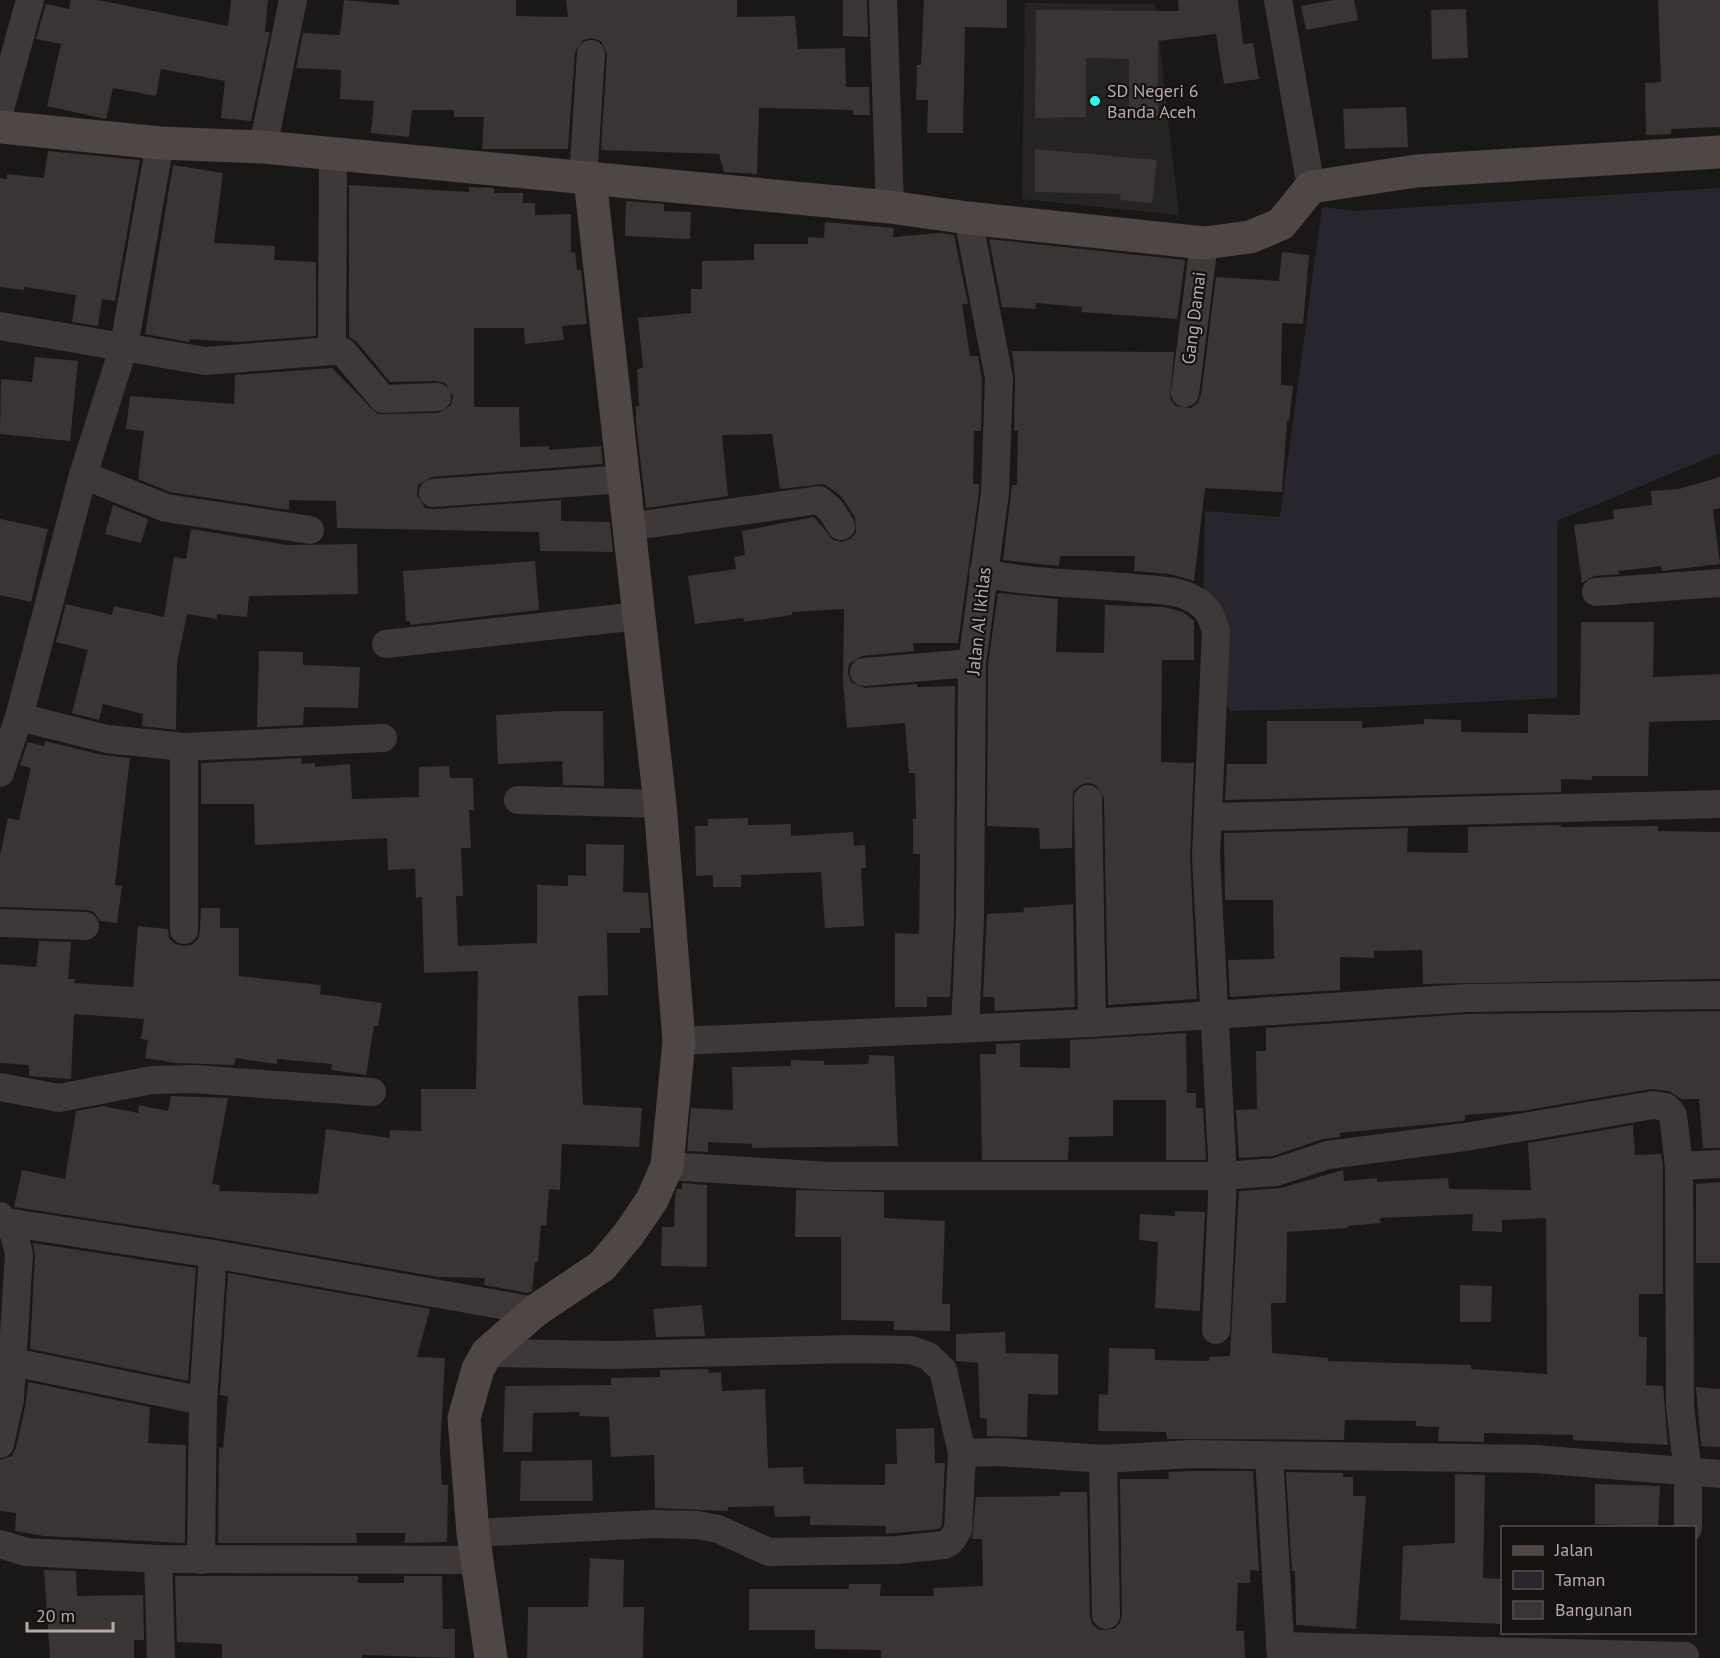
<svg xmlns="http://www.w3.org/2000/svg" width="1720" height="1658" font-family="'PT Sans',sans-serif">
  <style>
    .built { fill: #262423 }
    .green { fill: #29252f }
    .building { fill: #383534; fill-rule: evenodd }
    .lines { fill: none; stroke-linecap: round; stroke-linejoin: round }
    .street { stroke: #3f3838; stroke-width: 28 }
    .secondary { stroke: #4f4646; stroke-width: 33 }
    .poi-dot { fill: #29fff0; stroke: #141312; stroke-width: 2 }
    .labels { text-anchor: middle; stroke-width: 4.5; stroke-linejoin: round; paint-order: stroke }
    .poi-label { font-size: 18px; fill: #baa8a9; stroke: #141312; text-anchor: start }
    .street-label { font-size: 18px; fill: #baa8a9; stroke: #141312 }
  </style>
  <rect width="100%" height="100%" fill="#191817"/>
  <path class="built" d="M 1025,3 L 1155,4 L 1179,215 L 1022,199 Z"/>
  <path class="green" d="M 1720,188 L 1720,453 L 1557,521 L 1557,698 L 1377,707 L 1229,711 L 1203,604 L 1205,511 L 1280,517 L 1322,207 L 1354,211 Z"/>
  <g class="building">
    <path d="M 71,0 L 98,0 L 228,26 L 231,0 L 268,0 L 265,32 L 270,32 L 251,121 L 221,118 L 225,81 L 161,69 L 156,96 L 113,88 L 106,119 L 47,106 L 61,44 L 36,39 L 46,4 L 69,9 Z"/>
    <path d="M 344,0 L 399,5 L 399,0 L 516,0 L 516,16 L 568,17 L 566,0 L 737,0 L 737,17 L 795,16 L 798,49 L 845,48 L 846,87 L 869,87 L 870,115 L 853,115 L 853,110 L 759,108 L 757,174 L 724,172 L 719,154 L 601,150 L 607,54 L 601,41 L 591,38 L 583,40 L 575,52 L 568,149 L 482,149 L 484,117 L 454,117 L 454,110 L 412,110 L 409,137 L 371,133 L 374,101 L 340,99 L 341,70 L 296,68 L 303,33 L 340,35 Z"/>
    <path d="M 843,0 L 867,0 L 868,37 L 843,36 Z"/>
    <path d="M 924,0 L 1007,0 L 1007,28 L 965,27 L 963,133 L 927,133 L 928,100 L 916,100 L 917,65 L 921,65 Z"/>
    <path d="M 1178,0 L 1238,0 L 1243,44 L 1253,43 L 1259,79 L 1224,84 L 1216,34 L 1158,41 L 1158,116 L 1129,116 L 1129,59 L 1086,58 L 1086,117 L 1035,118 L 1036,10 L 1179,11 Z"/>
    <path d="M 1333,0 L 1354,0 L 1358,20 L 1306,30 L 1301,6 Z"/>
    <path d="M 1658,0 L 1720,0 L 1720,127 L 1671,129 L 1671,134 L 1646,135 L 1645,83 L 1661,82 Z"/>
    <path d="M 1466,9 L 1468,58 L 1432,59 L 1431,10 Z"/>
    <path d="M 1406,107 L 1408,147 L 1345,149 L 1343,109 Z"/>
    <path d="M 1035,149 L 1157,160 L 1152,203 L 1120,200 L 1121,194 L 1035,192 Z"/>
    <path d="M 48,151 L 140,160 L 115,301 L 102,299 L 98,326 L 72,322 L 76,295 L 24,287 L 24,290 L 0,287 L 0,178 L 7,179 L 7,174 L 44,178 Z"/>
    <path d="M 173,165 L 223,173 L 214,243 L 275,246 L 274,260 L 316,262 L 316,336 L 237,342 L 190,339 L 189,342 L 145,334 Z"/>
    <path d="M 349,185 L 469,192 L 469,187 L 494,188 L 494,193 L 523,193 L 523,203 L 535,203 L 535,215 L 571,214 L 571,253 L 575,252 L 577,270 L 581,270 L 587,324 L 562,326 L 564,340 L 525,344 L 524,328 L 474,328 L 474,407 L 519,407 L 520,447 L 549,446 L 549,450 L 601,446 L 603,464 L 432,477 L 418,485 L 417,495 L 425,508 L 434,509 L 561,500 L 561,521 L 610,522 L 613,552 L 540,551 L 539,532 L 337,528 L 336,501 L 289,500 L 289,510 L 170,492 L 138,479 L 144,431 L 126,429 L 130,396 L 234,404 L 235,375 L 332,368 L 377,414 L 438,413 L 451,405 L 453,396 L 445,383 L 436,381 L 390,382 L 356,341 L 349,337 Z"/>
    <path d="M 626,201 L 664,204 L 664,211 L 691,212 L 690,239 L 625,236 Z"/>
    <path d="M 825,222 L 894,228 L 893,237 L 939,233 L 954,235 L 968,304 L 962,304 L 970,356 L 978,356 L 982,379 L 981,431 L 974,431 L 973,484 L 979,484 L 979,492 L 958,643 L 913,643 L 914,651 L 862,656 L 849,664 L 848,673 L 851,682 L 865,688 L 917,684 L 917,687 L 955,686 L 954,919 L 950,997 L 927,997 L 927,1007 L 895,1007 L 895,933 L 919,934 L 920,854 L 913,854 L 913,819 L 916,819 L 915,773 L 909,773 L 905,723 L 847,728 L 843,682 L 844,609 L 792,612 L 792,615 L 744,622 L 743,618 L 695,624 L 688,576 L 736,569 L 734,557 L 745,555 L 742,531 L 814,517 L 833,540 L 842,542 L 850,539 L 856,533 L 855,517 L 841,496 L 824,484 L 780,489 L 772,434 L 722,435 L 728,496 L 646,508 L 636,423 L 636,406 L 639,406 L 637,369 L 643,368 L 638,318 L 691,313 L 691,289 L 702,289 L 702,261 L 754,260 L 754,244 L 808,244 L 808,237 L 824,238 Z"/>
    <path d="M 989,239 L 1185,260 L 1177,321 L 1178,319 L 1081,312 L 1082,307 L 1036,303 L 1035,309 L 1002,307 Z"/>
    <path d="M 1282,252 L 1309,255 L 1303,324 L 1282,323 L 1281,385 L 1293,386 L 1289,421 L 1287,421 L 1282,492 L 1205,488 L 1194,581 L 1170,574 L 1134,571 L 1135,556 L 1060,556 L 1059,566 L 1003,560 L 1012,485 L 1017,485 L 1018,430 L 1014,431 L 1015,378 L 1012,351 L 1174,352 L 1170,399 L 1176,406 L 1191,408 L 1198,403 L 1201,395 L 1216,277 L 1279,281 Z"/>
    <path d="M 35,357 L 78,361 L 70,441 L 0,434 L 1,379 L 32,382 Z"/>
    <path d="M 1720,477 L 1720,508 L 1713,510 L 1720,564 L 1662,571 L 1661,566 L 1619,571 L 1619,574 L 1594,576 L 1582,583 L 1574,525 L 1614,519 L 1613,510 L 1652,505 L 1651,491 L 1679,489 Z"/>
    <path d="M 113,505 L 148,519 L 141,543 L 105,534 Z"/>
    <path d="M 0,519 L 48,529 L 31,602 L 0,595 Z"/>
    <path d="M 191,529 L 287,545 L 357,544 L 358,594 L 249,596 L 247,617 L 217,614 L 217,619 L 187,614 L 177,663 L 176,730 L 142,726 L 143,714 L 103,704 L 99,720 L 72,713 L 88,650 L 56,642 L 66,604 L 112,615 L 114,606 L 164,617 L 174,557 L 186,559 Z"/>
    <path d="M 535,561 L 539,610 L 410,625 L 410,621 L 406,621 L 403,571 Z"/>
    <path d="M 998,593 L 1058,599 L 1056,652 L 1104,653 L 1105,605 L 1164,607 L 1183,612 L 1194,621 L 1194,660 L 1162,660 L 1161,762 L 1194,763 L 1190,857 L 1197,999 L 1108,1005 L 1104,799 L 1096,785 L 1088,783 L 1080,785 L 1073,792 L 1072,848 L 1040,849 L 1039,828 L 987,826 L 988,664 Z"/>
    <path d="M 1581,622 L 1654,622 L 1653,677 L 1720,674 L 1720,720 L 1649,722 L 1648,776 L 1592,776 L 1592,780 L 1561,779 L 1561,792 L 1225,800 L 1227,764 L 1267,764 L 1267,721 L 1362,721 L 1362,728 L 1424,724 L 1424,719 L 1461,720 L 1461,732 L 1528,733 L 1528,714 L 1580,715 Z"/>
    <path d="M 259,651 L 303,652 L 303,665 L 360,667 L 358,708 L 304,707 L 303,725 L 257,727 Z"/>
    <path d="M 562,711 L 603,711 L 604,786 L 563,785 L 562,761 L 498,764 L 496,715 Z"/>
    <path d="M 45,741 L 103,755 L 130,758 L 115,885 L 122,886 L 117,923 L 100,921 L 94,912 L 86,910 L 0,907 L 0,856 L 8,818 L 19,820 L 31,768 L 20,765 L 28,742 L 44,746 Z"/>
    <path d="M 302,758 L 301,764 L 315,763 L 315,767 L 350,764 L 352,799 L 419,797 L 419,767 L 449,766 L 450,778 L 473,778 L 474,810 L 469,810 L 471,848 L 461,848 L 463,896 L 456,896 L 458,946 L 537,943 L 537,885 L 568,886 L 568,875 L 586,876 L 586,844 L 624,845 L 623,892 L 648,893 L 651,928 L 640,928 L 640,933 L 607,933 L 608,995 L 578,996 L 583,1105 L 642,1108 L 639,1147 L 562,1144 L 560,1190 L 549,1189 L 546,1226 L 541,1225 L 538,1262 L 535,1262 L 532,1291 L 528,1293 L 484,1285 L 485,1278 L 438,1277 L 216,1238 L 14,1207 L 22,1170 L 65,1179 L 76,1111 L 103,1106 L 138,1113 L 139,1105 L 168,1111 L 171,1096 L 228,1098 L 212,1184 L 220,1185 L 219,1191 L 318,1194 L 326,1129 L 390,1138 L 390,1130 L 421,1131 L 421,1089 L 476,1089 L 478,971 L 424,973 L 422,897 L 416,898 L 415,869 L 388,870 L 387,838 L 255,845 L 254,804 L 201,804 L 201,763 Z"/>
    <path d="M 748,818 L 748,825 L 791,824 L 791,836 L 853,832 L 854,846 L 865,845 L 866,868 L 861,868 L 864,926 L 825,928 L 821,872 L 741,875 L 741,887 L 713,887 L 713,875 L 696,876 L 695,826 L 708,826 L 708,819 Z"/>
    <path d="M 1561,825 L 1561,827 L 1658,826 L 1658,831 L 1720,832 L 1720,979 L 1423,984 L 1422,950 L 1374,951 L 1374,958 L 1340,957 L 1340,990 L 1230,997 L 1228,960 L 1274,959 L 1273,900 L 1225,900 L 1224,833 L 1408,828 L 1407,852 L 1468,853 L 1468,827 Z"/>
    <path d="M 1073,904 L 1075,1007 L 995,1011 L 994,997 L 983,997 L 987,914 L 1024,912 L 1023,908 Z"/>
    <path d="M 201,908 L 220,908 L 220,928 L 239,928 L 239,976 L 321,985 L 320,994 L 382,1003 L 378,1026 L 374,1026 L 366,1075 L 331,1070 L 332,1064 L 277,1059 L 277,1064 L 236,1058 L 234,1065 L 176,1063 L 145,1058 L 148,1040 L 141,1039 L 144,1019 L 74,1014 L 71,1079 L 29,1076 L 29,1065 L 0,1063 L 0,964 L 36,967 L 39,941 L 71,942 L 68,979 L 75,979 L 74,983 L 133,987 L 138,926 L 168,929 L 169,938 L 175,944 L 183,946 L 192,945 L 198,939 L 200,931 Z"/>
    <path d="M 1720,1011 L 1720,1148 L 1703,1148 L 1699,1099 L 1681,1099 L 1669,1091 L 1651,1089 L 1521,1111 L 1465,1115 L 1465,1120 L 1463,1121 L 1340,1133 L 1340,1137 L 1323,1139 L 1273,1156 L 1239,1158 L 1236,1110 L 1257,1109 L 1256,1051 L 1266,1051 L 1266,1028 L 1467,1014 Z"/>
    <path d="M 1186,1033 L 1187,1093 L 1196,1093 L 1196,1108 L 1203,1108 L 1206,1160 L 1166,1160 L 1166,1100 L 1113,1100 L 1113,1136 L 1069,1137 L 1068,1160 L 982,1160 L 980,1054 L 996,1054 L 996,1044 L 1020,1043 L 1020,1067 L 1070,1068 L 1070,1040 Z"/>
    <path d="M 869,1055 L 894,1056 L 898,1146 L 752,1148 L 752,1144 L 708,1142 L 708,1152 L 687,1151 L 691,1108 L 733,1110 L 732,1067 L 791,1066 L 791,1060 L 824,1061 L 824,1065 L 868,1064 Z"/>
    <path d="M 1633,1125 L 1635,1155 L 1661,1154 L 1663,1167 L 1663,1294 L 1639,1294 L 1639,1337 L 1647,1337 L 1646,1385 L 1663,1386 L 1668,1445 L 1573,1440 L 1573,1435 L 1484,1433 L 1484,1442 L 1438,1441 L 1439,1427 L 1416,1426 L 1416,1421 L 1345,1420 L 1344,1440 L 1167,1439 L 1166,1432 L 1098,1431 L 1099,1394 L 1108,1395 L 1109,1348 L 1155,1349 L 1155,1360 L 1209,1361 L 1209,1357 L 1230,1356 L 1239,1191 L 1281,1188 L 1343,1170 L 1344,1181 L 1377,1178 L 1377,1182 L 1448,1178 L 1449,1189 L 1531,1190 L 1528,1143 ZM 1473,1214 L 1472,1231 L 1502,1232 L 1502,1220 L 1546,1218 L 1547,1374 L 1471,1369 L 1471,1365 L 1328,1361 L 1328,1358 L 1272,1353 L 1271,1303 L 1286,1303 L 1287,1232 L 1348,1228 L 1347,1226 L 1381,1223 L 1380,1218 Z"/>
    <path d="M 1720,1182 L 1720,1263 L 1696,1263 L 1696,1184 Z"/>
    <path d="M 682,1183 L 707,1185 L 707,1267 L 661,1266 L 662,1227 L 674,1227 L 675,1195 L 677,1189 L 682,1189 Z"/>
    <path d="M 796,1190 L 884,1192 L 884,1218 L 945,1221 L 942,1304 L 950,1304 L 950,1331 L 894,1330 L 894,1321 L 841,1320 L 841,1237 L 795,1237 Z"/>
    <path d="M 1175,1211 L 1205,1212 L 1200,1311 L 1155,1308 L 1158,1242 L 1139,1240 L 1140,1214 L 1175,1216 Z"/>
    <path d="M 33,1243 L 196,1268 L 188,1381 L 30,1349 L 35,1255 Z"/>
    <path d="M 228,1273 L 430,1309 L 417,1357 L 445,1358 L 440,1452 L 442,1485 L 448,1485 L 447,1542 L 405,1543 L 405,1533 L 356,1533 L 357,1543 L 218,1543 L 219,1447 L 223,1448 L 228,1396 L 220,1395 Z"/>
    <path d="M 1460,1285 L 1492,1286 L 1491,1322 L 1460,1322 Z"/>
    <path d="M 702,1305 L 705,1336 L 656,1337 L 653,1309 Z"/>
    <path d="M 1005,1332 L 1006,1353 L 1058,1354 L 1058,1395 L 1028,1394 L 1027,1437 L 987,1436 L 987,1419 L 980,1418 L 978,1363 L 956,1361 L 956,1334 Z"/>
    <path d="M 708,1369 L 709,1373 L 721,1372 L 722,1391 L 765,1389 L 768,1468 L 803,1467 L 804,1484 L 885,1485 L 885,1464 L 897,1464 L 896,1429 L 934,1428 L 935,1463 L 945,1463 L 942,1525 L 939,1529 L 886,1534 L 886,1526 L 810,1525 L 810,1516 L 775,1517 L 774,1506 L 728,1507 L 728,1511 L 655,1508 L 654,1455 L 611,1457 L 609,1417 L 579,1416 L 580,1412 L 533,1413 L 532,1452 L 503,1452 L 505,1386 L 611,1385 L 611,1378 L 660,1377 L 660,1370 Z"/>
    <path d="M 28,1382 L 150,1407 L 148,1443 L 186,1445 L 185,1543 L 44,1536 L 15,1531 L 16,1513 L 0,1511 L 0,1460 L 12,1456 L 16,1448 L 26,1402 Z"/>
    <path d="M 1696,1387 L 1720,1389 L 1720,1447 L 1701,1446 Z"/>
    <path d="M 592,1460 L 593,1501 L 520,1501 L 521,1461 Z"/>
    <path d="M 1191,1471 L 1253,1471 L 1259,1571 L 1250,1570 L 1250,1583 L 1238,1583 L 1236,1631 L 1244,1631 L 1245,1658 L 881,1658 L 881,1650 L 815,1649 L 815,1630 L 749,1630 L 749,1589 L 849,1589 L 849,1584 L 881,1584 L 880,1596 L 934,1596 L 933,1588 L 983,1586 L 982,1539 L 972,1539 L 976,1497 L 1060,1496 L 1060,1492 L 1087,1492 L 1090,1616 L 1092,1624 L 1099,1630 L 1114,1629 L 1120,1623 L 1122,1615 L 1120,1479 L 1169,1479 L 1168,1472 Z"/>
    <path d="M 1286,1472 L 1343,1473 L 1343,1477 L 1353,1477 L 1353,1496 L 1366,1496 L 1356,1629 L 1296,1625 L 1295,1571 L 1292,1571 Z"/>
    <path d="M 1455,1474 L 1485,1475 L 1483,1578 L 1503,1579 L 1503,1624 L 1400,1620 L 1403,1546 L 1455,1543 Z"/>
    <path d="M 1595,1484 L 1660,1486 L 1658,1527 L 1595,1524 Z"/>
    <path d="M 590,1558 L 624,1560 L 623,1607 L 644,1607 L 643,1658 L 527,1658 L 528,1607 L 588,1607 Z"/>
    <path d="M 44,1570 L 76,1571 L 77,1596 L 143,1595 L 144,1640 L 134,1640 L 134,1658 L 50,1658 Z"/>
    <path d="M 175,1576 L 358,1576 L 358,1583 L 404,1583 L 404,1576 L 442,1576 L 443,1629 L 455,1629 L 455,1658 L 362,1655 L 362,1658 L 222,1658 L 222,1644 L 177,1642 Z"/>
  </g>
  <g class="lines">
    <g class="street">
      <path d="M 883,0 L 890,207"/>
      <path d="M 1278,0 L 1311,187"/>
      <path d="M 0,109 L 30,0"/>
      <path d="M 263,147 L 293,0"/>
      <path d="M 333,155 L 332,351 L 343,352 L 383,399 L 437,397"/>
      <path d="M 583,179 L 591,54"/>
      <path d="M 0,326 L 205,361 L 332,351"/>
      <path d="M 1185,393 L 1204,243"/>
      <path d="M 83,475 L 166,508 L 310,530"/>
      <path d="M 433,493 L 624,479"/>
      <path d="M 628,527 L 819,500 L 830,509 L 841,526"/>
      <path d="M 983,573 C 1033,584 1084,583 1135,588 C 1156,590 1178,589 1197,601 C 1209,609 1212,618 1216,631 L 1206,856 L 1223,1176 L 1216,1330"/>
      <path d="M 1596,592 L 1720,583"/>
      <path d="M 386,644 L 639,616"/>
      <path d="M 864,672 L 972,663"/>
      <path d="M 19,717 L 107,739 L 184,747 L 383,738"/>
      <path d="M 184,747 L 184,930"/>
      <path d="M 0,773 L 19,717 L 83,475 L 124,346 L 160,143"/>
      <path d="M 1088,799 L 1092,1023"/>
      <path d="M 518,800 L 660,804"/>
      <path d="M 1210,817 L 1720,804"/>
      <path d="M 0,923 L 85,926"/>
      <path d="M 965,1028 L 970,919 L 972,663 L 995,493 L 999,378 L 968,218"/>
      <path d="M 679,1041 L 1092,1023 L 1466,998 L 1720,995"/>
      <path d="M 0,1087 L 59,1098 L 152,1080 L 194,1079 L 372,1092"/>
      <path d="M 667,1166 L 831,1176 L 1223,1176 L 1276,1172 L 1328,1155 L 1465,1137 L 1653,1105 L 1666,1107 L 1673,1115 L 1679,1166 L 1720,1164"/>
      <path d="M 1679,1166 L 1680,1406 L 1688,1473 L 1688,1528"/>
      <path d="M 0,1216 L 14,1233 L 19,1254 L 10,1399 L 0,1444"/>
      <path d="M 6,1222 L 213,1254 L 535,1311"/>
      <path d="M 487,1353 L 611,1355 L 853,1349 L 911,1350 L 928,1356 L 943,1370 L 962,1453 L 1001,1452 L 1103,1459 L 1191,1454 L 1536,1459 L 1720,1474"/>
      <path d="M 13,1362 L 203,1401"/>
      <path d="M 1269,1456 L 1281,1658"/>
      <path d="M 1103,1459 L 1106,1615"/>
      <path d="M 473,1533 L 654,1524 L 697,1525 L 718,1529 L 769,1552 L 897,1550 L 944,1545 L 951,1541 L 958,1530 L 962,1453"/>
      <path d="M 0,1544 L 26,1552 L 158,1559 L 477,1560"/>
      <path d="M 158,1559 L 161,1658"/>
      <path d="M 201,1560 L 203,1401 L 213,1254"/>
      <path d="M 1280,1646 L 1685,1656"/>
    </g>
    <g class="secondary">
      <path d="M 0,127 L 160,143 L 263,147 L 890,207 L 968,218 L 1204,243 L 1250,237 L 1281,224 L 1311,187 L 1416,171 L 1720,152"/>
      <path d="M 491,1658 L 473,1533 L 464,1418 L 478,1369 L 487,1353 L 535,1311 L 602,1266 L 628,1235 L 652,1200 L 667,1166 L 679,1041 L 660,804 L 590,179"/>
    </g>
  </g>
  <circle class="poi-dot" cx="1095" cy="101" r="6"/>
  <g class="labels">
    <g class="poi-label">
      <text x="1107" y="97">SD Negeri 6<tspan x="1107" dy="21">Banda Aceh</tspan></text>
    </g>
    <g class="street-label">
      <text transform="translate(1194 318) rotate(-83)" y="6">Gang Damai</text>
      <text transform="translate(979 621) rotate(-84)" y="6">Jalan Al Ikhlas</text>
    </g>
  </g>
  <rect x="1501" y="1526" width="195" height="108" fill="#141312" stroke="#564f4e" stroke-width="1.5"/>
  <rect x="1513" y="1546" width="30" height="9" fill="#4f4646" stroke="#564f4e" stroke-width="1.5"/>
  <text x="1555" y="1556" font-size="18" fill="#baa8a9">Jalan</text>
  <rect x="1513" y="1571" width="30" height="18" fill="#29252f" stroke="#564f4e" stroke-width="1.5"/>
  <text x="1555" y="1586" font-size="18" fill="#baa8a9">Taman</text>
  <rect x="1513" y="1601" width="30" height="18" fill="#383534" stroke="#564f4e" stroke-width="1.5"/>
  <text x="1555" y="1616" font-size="18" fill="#baa8a9">Bangunan</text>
  <path d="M27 1622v9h86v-9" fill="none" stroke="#baa8a9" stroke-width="3"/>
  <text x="36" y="1622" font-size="18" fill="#baa8a9" stroke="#141312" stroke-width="4.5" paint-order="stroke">20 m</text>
</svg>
